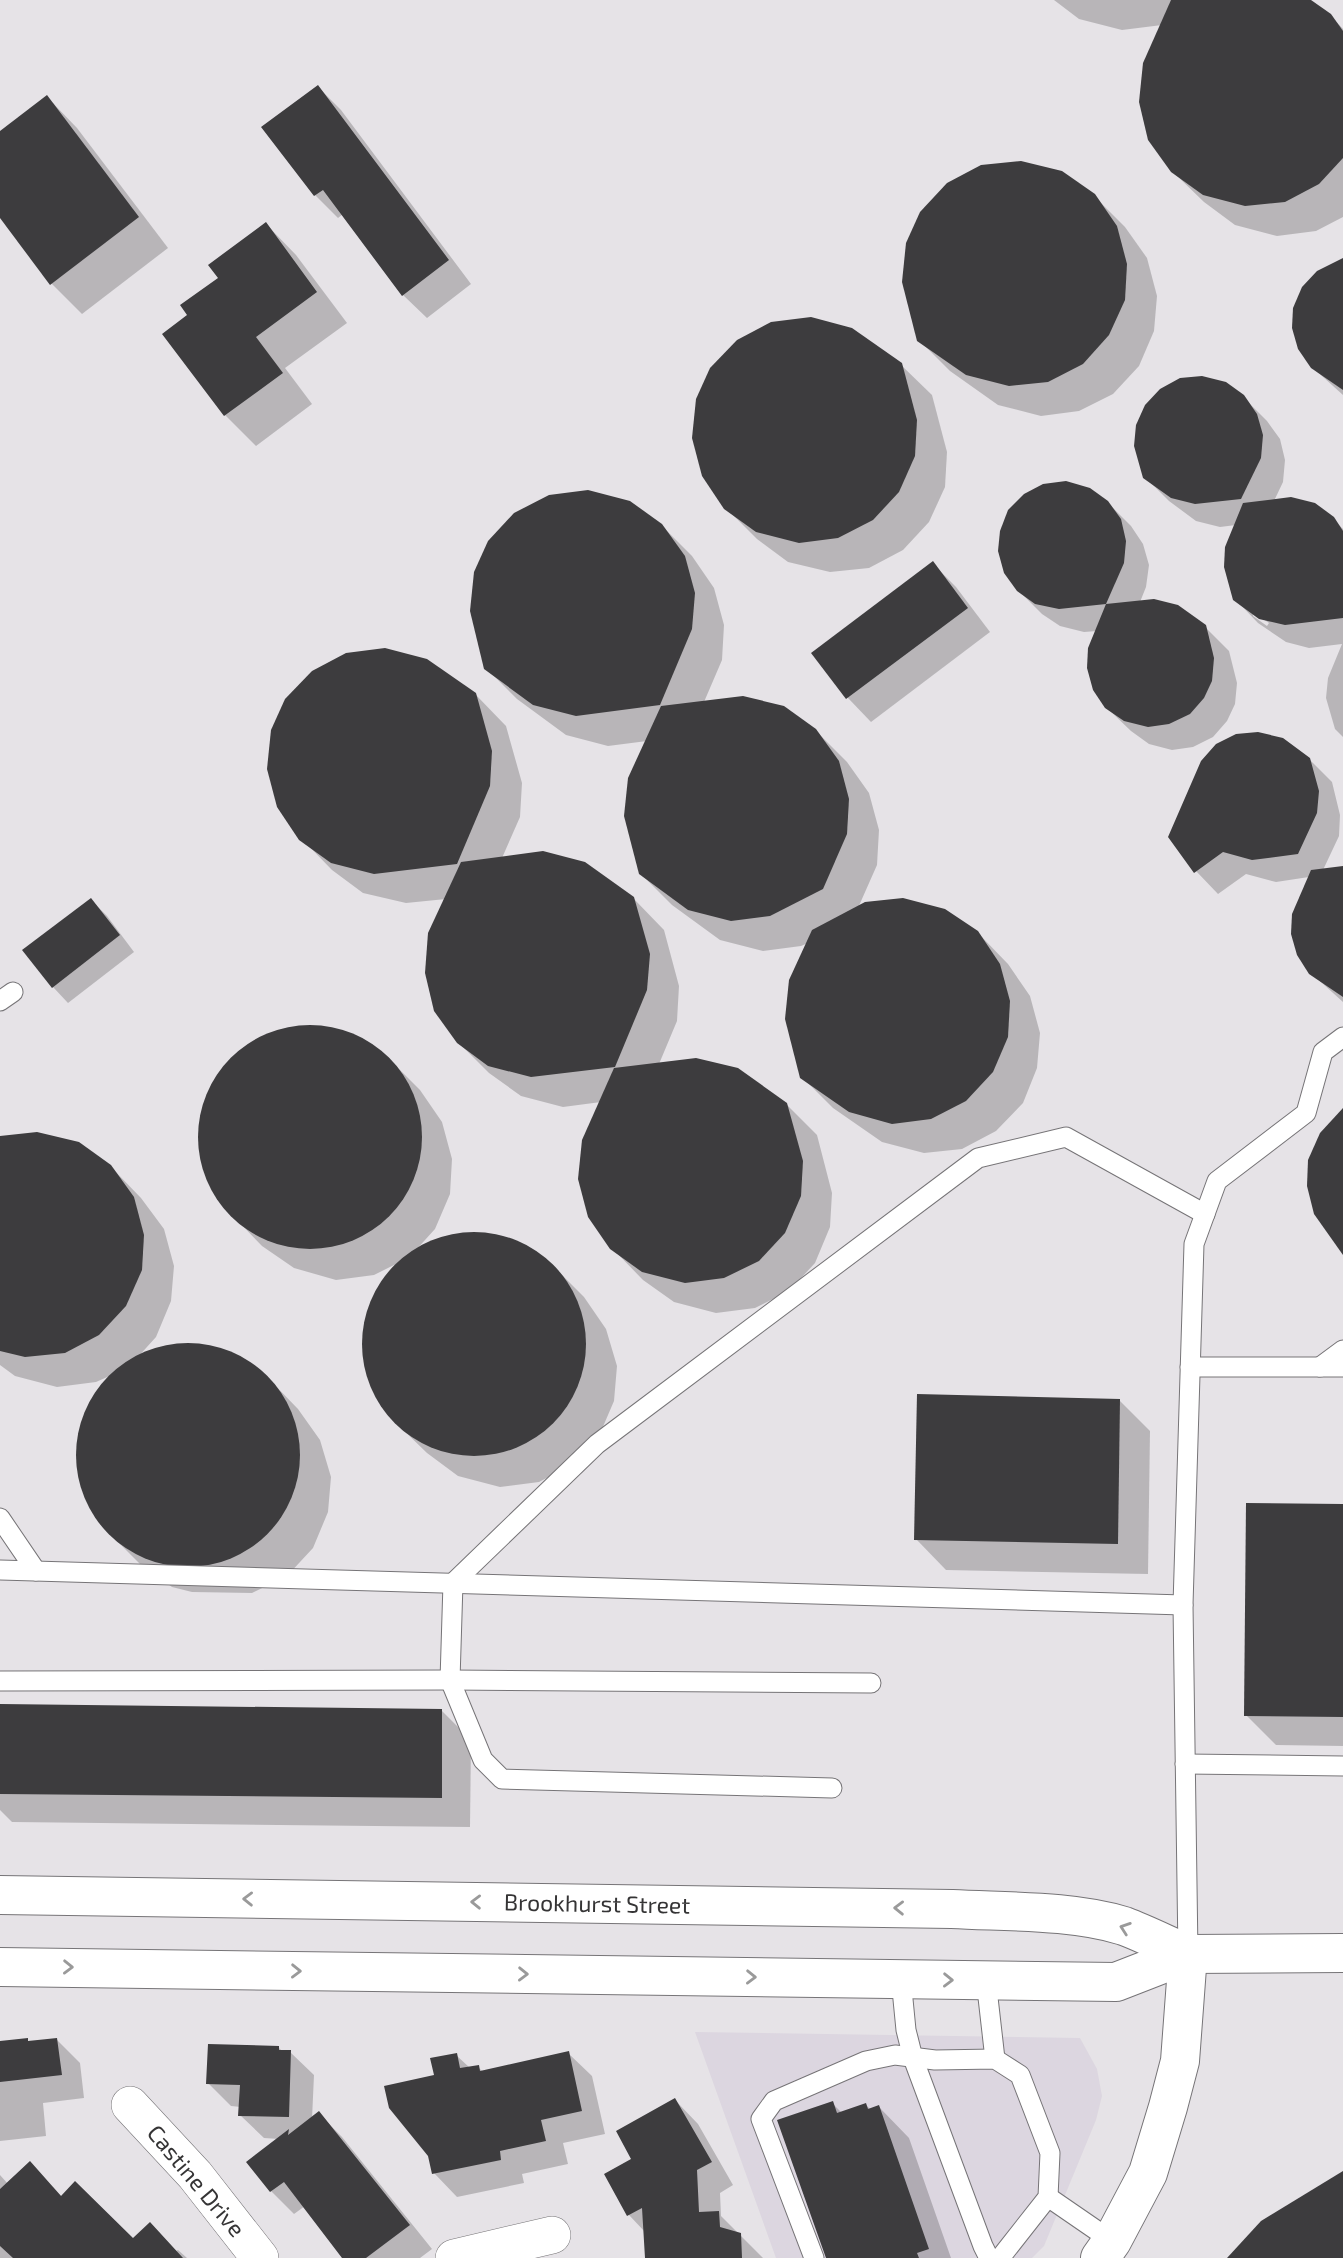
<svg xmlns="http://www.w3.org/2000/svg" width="1343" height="2258" font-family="'Exo 2',sans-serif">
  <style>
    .built { fill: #dcd6e0 }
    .shadow { fill: #0003; fill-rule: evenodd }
    .building { fill: #3d3c3e }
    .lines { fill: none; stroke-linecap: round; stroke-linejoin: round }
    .lane-casing { stroke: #767477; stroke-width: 21 }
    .street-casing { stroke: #767477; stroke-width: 38 }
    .secondary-casing { stroke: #767477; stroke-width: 40 }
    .primary-casing { stroke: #767477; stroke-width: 40 }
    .lane { stroke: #fff; stroke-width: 19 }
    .street { stroke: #fff; stroke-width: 37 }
    .secondary { stroke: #fff; stroke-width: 38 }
    .primary { stroke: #fff; stroke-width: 38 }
    .oneway { stroke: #9a9a9a }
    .labels { text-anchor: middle; stroke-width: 7; stroke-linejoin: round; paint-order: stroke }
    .street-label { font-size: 23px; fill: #353435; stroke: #fff }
  </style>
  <rect width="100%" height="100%" fill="#e6e3e7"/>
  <path class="built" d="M 695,2032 L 1080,2038 L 1097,2069 L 1102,2096 L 1096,2120 L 1044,2246 L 1032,2258 L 776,2258 Z"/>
  <g class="shadow">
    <path d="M 1054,0 L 1308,0 L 1330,15 L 1343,29 L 1343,217 L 1316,231 L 1277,236 L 1235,225 L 1204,202 L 1172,171 L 1162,25 L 1122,30 L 1079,19 Z"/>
    <path d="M 318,87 L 341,110 L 471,284 L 427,318 L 403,295 L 343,214 L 338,218 L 315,195 Z"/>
    <path d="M 47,97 L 77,128 L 168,248 L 82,314 L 51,283 L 0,215 L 0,133 Z"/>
    <path d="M 1093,195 L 1125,227 L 1147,258 L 1157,296 L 1154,331 L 1139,366 L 1113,394 L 1079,411 L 1041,416 L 998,405 L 950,371 L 919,340 Z"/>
    <path d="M 266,224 L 296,255 L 347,323 L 285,368 L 312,404 L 256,446 L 225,415 L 165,334 L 190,315 Z"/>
    <path d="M 1343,262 L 1343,395 L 1312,367 Z"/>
    <path d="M 900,364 L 932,395 L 947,452 L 945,487 L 929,522 L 903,550 L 869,568 L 830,572 L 788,562 L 757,539 L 726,508 Z"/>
    <path d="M 1243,397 L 1267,421 L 1280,439 L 1285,460 L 1283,482 L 1274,501 L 1332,518 L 1343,529 L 1343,737 L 1335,729 L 1326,698 L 1328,678 L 1342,644 L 1309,648 L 1286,642 L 1258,623 L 1235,599 L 1236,525 L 1220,527 L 1196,521 L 1169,501 L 1145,477 ZM 1253,612 L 1269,623 L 1267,626 L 1253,616 Z"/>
    <path d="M 1107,502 L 1131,526 L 1143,544 L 1149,565 L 1146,587 L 1140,602 L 1205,627 L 1229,651 L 1237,683 L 1235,704 L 1227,721 L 1213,737 L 1193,747 L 1172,750 L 1149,744 L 1131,731 L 1106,707 L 1097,631 L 1084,632 L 1060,626 L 1042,614 L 1018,590 Z"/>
    <path d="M 661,525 L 692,556 L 714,588 L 724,625 L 722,660 L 704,702 L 815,730 L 847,762 L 869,793 L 879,830 L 877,865 L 858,908 L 977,932 L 1008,964 L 1030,996 L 1040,1033 L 1037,1068 L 1023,1103 L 996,1131 L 962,1149 L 924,1153 L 882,1142 L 833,1108 L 802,1077 L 808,943 L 801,946 L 763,951 L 720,940 L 672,905 L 641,874 L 647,741 L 608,746 L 566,735 L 517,699 L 486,668 Z"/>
    <path d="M 933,564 L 956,587 L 990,632 L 871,722 L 848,698 L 814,653 Z"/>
    <path d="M 475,694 L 506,726 L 522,783 L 520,817 L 502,858 L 633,898 L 664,930 L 679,986 L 677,1021 L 659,1064 L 786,1104 L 817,1135 L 832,1193 L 830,1227 L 815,1263 L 789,1291 L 755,1308 L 716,1313 L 674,1302 L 643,1280 L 612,1248 L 601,1102 L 563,1107 L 521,1096 L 489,1073 L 458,1042 L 446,899 L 406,903 L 363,893 L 332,870 L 301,838 Z"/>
    <path d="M 1309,759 L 1332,782 L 1340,815 L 1339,836 L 1323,870 L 1343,868 L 1343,1002 L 1311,973 L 1309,877 L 1276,882 L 1246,874 L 1218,894 L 1196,871 Z"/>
    <path d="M 91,900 L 107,916 L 134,952 L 68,1003 L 53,987 Z"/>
    <path d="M 316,1026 L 357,1036 L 389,1059 L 420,1090 L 442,1122 L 452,1159 L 450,1194 L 435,1229 L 415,1251 L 442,1238 L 480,1233 L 521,1243 L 553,1266 L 584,1297 L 606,1329 L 617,1366 L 614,1401 L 599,1436 L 573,1464 L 539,1482 L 500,1487 L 458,1476 L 427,1453 L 395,1422 L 373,1390 L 364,1352 L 367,1314 L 381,1283 L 402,1261 L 374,1275 L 336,1280 L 294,1268 L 262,1246 L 231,1214 L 209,1183 L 200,1145 L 203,1107 L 217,1076 L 243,1048 L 277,1031 Z"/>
    <path d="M 0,1138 L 110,1166 L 141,1198 L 164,1229 L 174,1266 L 171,1301 L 156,1337 L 137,1358 L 155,1349 L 194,1344 L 235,1355 L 267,1377 L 298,1409 L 320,1440 L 331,1477 L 328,1512 L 313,1548 L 287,1576 L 252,1593 L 192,1592 L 172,1587 L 140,1564 L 109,1533 L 87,1501 L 77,1463 L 81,1425 L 95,1394 L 114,1374 L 96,1382 L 57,1387 L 15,1376 L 0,1365 Z"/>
    <path d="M 1119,1400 L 1150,1431 L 1148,1574 L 946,1570 L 916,1539 Z"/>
    <path d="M 1343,1506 L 1343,1746 L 1276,1745 L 1246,1715 Z"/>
    <path d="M 0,1706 L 442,1711 L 471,1740 L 470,1827 L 12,1822 L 0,1810 Z"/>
    <path d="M 57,2040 L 80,2063 L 84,2098 L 43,2103 L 46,2136 L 0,2141 L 0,2043 Z"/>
    <path d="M 278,2047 L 282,2051 L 290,2052 L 314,2075 L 312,2119 L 319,2114 L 342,2137 L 432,2249 L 420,2258 L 344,2258 L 305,2206 L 294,2214 L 271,2191 L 279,2139 L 264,2138 L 240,2115 L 241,2107 L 231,2106 L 208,2083 Z"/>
    <path d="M 568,2053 L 592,2076 L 605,2134 L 563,2143 L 568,2164 L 522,2174 L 524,2183 L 457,2197 L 434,2173 L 436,2077 L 456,2055 L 470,2068 L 478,2067 L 483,2072 Z"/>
    <path d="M 675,2100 L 698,2124 L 733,2185 L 720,2193 L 721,2216 L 763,2258 L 647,2258 L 645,2232 L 629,2215 L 606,2175 L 634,2159 Z"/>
    <path d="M 832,2103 L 842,2113 L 866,2105 L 871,2110 L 879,2107 L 909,2138 L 951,2258 L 827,2258 Z"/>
    <path d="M 0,2175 L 8,2184 L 53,2187 L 62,2197 L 133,2241 L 176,2251 L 178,2250 L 187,2258 L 0,2258 Z"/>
  </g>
  <g class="building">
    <path d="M 1171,0 L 1311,0 L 1331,14 L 1343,31 L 1343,158 L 1319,184 L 1285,202 L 1245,206 L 1203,195 L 1171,172 L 1148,140 L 1139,102 L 1143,63 Z"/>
    <path d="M 318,85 L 449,260 L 402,296 L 323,190 L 314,196 L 261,127 Z"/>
    <path d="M 47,95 L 139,217 L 50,285 L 0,218 L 0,131 Z"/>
    <path d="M 1021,161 L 1062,171 L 1095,194 L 1117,226 L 1127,264 L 1125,300 L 1109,335 L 1083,364 L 1048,382 L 1009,386 L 966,375 L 917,341 L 902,282 L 906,243 L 920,212 L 947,183 L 981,165 Z"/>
    <path d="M 266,222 L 317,292 L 256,337 L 283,373 L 224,416 L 162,334 L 187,315 L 180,305 L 218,278 L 208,265 Z"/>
    <path d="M 1343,258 L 1343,390 L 1311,368 L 1298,349 L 1292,328 L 1293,308 L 1302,287 L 1317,271 Z"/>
    <path d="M 811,317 L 852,328 L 902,363 L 917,420 L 915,456 L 899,492 L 873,520 L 838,538 L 799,543 L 756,532 L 724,509 L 702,476 L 692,438 L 696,399 L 710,368 L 737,340 L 771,322 Z"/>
    <path d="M 1202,376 L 1226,382 L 1244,395 L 1257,414 L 1263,435 L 1261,458 L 1241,499 L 1195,504 L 1171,498 L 1143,478 L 1134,446 L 1136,425 L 1145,405 L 1160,389 L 1180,378 Z"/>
    <path d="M 1066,481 L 1090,488 L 1108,501 L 1121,519 L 1126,541 L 1124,563 L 1106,604 L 1059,609 L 1035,604 L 1017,591 L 1004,573 L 998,551 L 1000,531 L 1008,510 L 1024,494 L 1043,484 Z"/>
    <path d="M 588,490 L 630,501 L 662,524 L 685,556 L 695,593 L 692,629 L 660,705 L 576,716 L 533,705 L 484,669 L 470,611 L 474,572 L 488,541 L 514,513 L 549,495 Z"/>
    <path d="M 1291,497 L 1315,503 L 1334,517 L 1343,531 L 1343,618 L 1285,625 L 1259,619 L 1233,600 L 1224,567 L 1225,547 L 1243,503 Z"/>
    <path d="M 933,561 L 968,608 L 846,699 L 811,653 Z"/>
    <path d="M 1154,599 L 1178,605 L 1206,625 L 1214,658 L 1212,681 L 1204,698 L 1190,714 L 1169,724 L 1148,727 L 1124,721 L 1105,708 L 1093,690 L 1087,668 L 1088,648 L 1106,604 Z"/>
    <path d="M 385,648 L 427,659 L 476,693 L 492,751 L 490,786 L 457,864 L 374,874 L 331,863 L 299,840 L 277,807 L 267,769 L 271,730 L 285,699 L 312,671 L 346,653 Z"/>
    <path d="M 743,696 L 784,706 L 816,729 L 839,761 L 849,799 L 847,834 L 823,889 L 770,916 L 731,921 L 688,910 L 639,874 L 624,816 L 628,778 L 661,706 Z"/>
    <path d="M 1258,732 L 1283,738 L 1310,758 L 1319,791 L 1317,813 L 1298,854 L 1252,860 L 1223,852 L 1194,873 L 1168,837 L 1201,761 L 1216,744 L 1236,734 Z"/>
    <path d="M 543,851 L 585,862 L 634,897 L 650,954 L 647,990 L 615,1067 L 531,1077 L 488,1066 L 457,1043 L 434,1011 L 425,973 L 428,933 L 461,862 Z"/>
    <path d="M 1343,866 L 1343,997 L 1309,974 L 1297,955 L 1291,934 L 1292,914 L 1311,870 Z"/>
    <path d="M 91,898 L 120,935 L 52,988 L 22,950 Z"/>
    <path d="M 903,898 L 945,909 L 978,931 L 1000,964 L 1010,1001 L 1008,1037 L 993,1072 L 966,1101 L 931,1119 L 892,1124 L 849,1112 L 800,1078 L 785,1019 L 789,980 L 812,930 L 865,902 Z"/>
    <circle cx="310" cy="1137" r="112"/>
    <path d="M 696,1058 L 738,1068 L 787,1103 L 803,1161 L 801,1196 L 785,1233 L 759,1261 L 724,1278 L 685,1283 L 642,1272 L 610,1249 L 588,1217 L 578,1179 L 582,1140 L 614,1068 Z"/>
    <path d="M 1343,1108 L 1343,1255 L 1314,1214 L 1307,1186 L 1308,1160 L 1320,1133 Z"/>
    <path d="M 37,1132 L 79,1142 L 111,1165 L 134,1197 L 144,1235 L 142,1270 L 126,1306 L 99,1335 L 65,1353 L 25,1357 L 0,1351 L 0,1136 Z"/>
    <circle cx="474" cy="1344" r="112"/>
    <circle cx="188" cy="1455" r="112"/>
    <path d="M 917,1394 L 1120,1399 L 1118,1544 L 914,1540 Z"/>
    <path d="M 1246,1503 L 1343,1504 L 1343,1717 L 1244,1716 Z"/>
    <path d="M 0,1704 L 442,1709 L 442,1798 L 0,1794 Z"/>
    <path d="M 28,2038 L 28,2041 L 57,2038 L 62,2075 L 0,2082 L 0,2041 Z"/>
    <path d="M 208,2044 L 279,2046 L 279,2050 L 291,2050 L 289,2117 L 238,2116 L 240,2085 L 206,2084 Z"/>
    <path d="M 569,2051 L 582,2111 L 541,2120 L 546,2141 L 500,2151 L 501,2160 L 432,2174 L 428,2156 L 389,2108 L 384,2086 L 434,2075 L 430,2058 L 457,2053 L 460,2068 L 479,2065 L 480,2071 Z"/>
    <path d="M 675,2098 L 712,2162 L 697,2170 L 699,2212 L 719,2211 L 720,2227 L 741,2233 L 742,2258 L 645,2258 L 642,2208 L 627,2216 L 604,2174 L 631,2159 L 616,2131 Z"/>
    <path d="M 833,2101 L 837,2113 L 866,2103 L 868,2109 L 879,2105 L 929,2249 L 917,2253 L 919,2258 L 826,2258 L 777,2120 Z"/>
    <path d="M 319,2111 L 410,2225 L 366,2258 L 342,2258 L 284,2182 L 270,2192 L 246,2162 L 289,2129 L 288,2135 Z"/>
    <path d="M 30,2161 L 61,2196 L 75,2181 L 133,2238 L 150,2222 L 183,2258 L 13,2258 L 0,2246 L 0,2189 Z"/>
    <path d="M 1343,2171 L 1343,2258 L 1227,2258 L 1261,2221 Z"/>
  </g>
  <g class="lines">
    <defs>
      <g id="lane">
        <path d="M 0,1001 L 13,992"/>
        <path d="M 1190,1367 L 1343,1367"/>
        <path d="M 1320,1367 L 1343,1350"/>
        <path d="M 0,1518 L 36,1571"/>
        <path d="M 0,1570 L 1183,1605"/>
        <path d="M 0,1681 L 450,1680 L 871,1683"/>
        <path d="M 1185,1764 L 1343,1766"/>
        <path d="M 832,1788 L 502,1779 L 483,1760 L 450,1680 L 453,1583 L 597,1444 L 978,1158 L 1066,1137 L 1205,1214"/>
        <path d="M 1188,1954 L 1183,1605 L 1194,1244 L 1217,1181 L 1306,1113 L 1323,1052 L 1343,1037"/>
        <path d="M 901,1979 L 906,2030 L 913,2058 L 983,2246 L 989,2258"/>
        <path d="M 986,1980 L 995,2059"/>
        <path d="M 1048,2197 L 1112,2241"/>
        <path d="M 814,2258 L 761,2119 L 774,2101 L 866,2061 L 895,2055 L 935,2060 L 995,2059 L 1020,2075 L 1050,2153 L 1048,2197 L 1000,2258"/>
      </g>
      <g id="street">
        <path d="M 130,2105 L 195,2175 L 260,2258"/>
        <path d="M 454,2258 L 552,2235"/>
      </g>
      <path id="secondary" d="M 1100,2258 L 1112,2241 L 1148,2173 L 1168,2107 L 1180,2061 L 1188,1954"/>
      <g id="primary">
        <path d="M 0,1895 L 952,1909 C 1006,1912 1073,1910 1124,1926 C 1145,1934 1167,1945 1188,1954"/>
        <path d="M 0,1967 L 1116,1982 L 1188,1954 L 1343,1953"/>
      </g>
    </defs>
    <use href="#lane" class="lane-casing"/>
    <use href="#street" class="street-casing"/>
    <use href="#secondary" class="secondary-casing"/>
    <use href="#primary" class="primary-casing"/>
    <use href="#lane" class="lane"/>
    <use href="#street" class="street"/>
    <use href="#secondary" class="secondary"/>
    <use href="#primary" class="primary"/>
  </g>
  <defs><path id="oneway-chevron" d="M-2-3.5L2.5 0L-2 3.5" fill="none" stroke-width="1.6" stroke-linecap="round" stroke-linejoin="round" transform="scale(1.75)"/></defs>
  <g class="oneway">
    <use href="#oneway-chevron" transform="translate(248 1899) rotate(-179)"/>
    <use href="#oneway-chevron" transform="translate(476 1902) rotate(-179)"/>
    <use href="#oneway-chevron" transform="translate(899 1908) rotate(-179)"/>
    <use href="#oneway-chevron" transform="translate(1125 1928) rotate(-161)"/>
    <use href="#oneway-chevron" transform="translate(68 1967) rotate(1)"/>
    <use href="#oneway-chevron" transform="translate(296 1971) rotate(1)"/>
    <use href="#oneway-chevron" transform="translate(523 1974) rotate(1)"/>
    <use href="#oneway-chevron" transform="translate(751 1977) rotate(1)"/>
    <use href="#oneway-chevron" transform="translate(948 1980) rotate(1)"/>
  </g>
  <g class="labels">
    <g class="street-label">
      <text transform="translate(597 1904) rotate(1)" y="8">Brookhurst Street</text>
      <text transform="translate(196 2181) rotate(50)" y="8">Castine Drive</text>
    </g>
  </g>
</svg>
